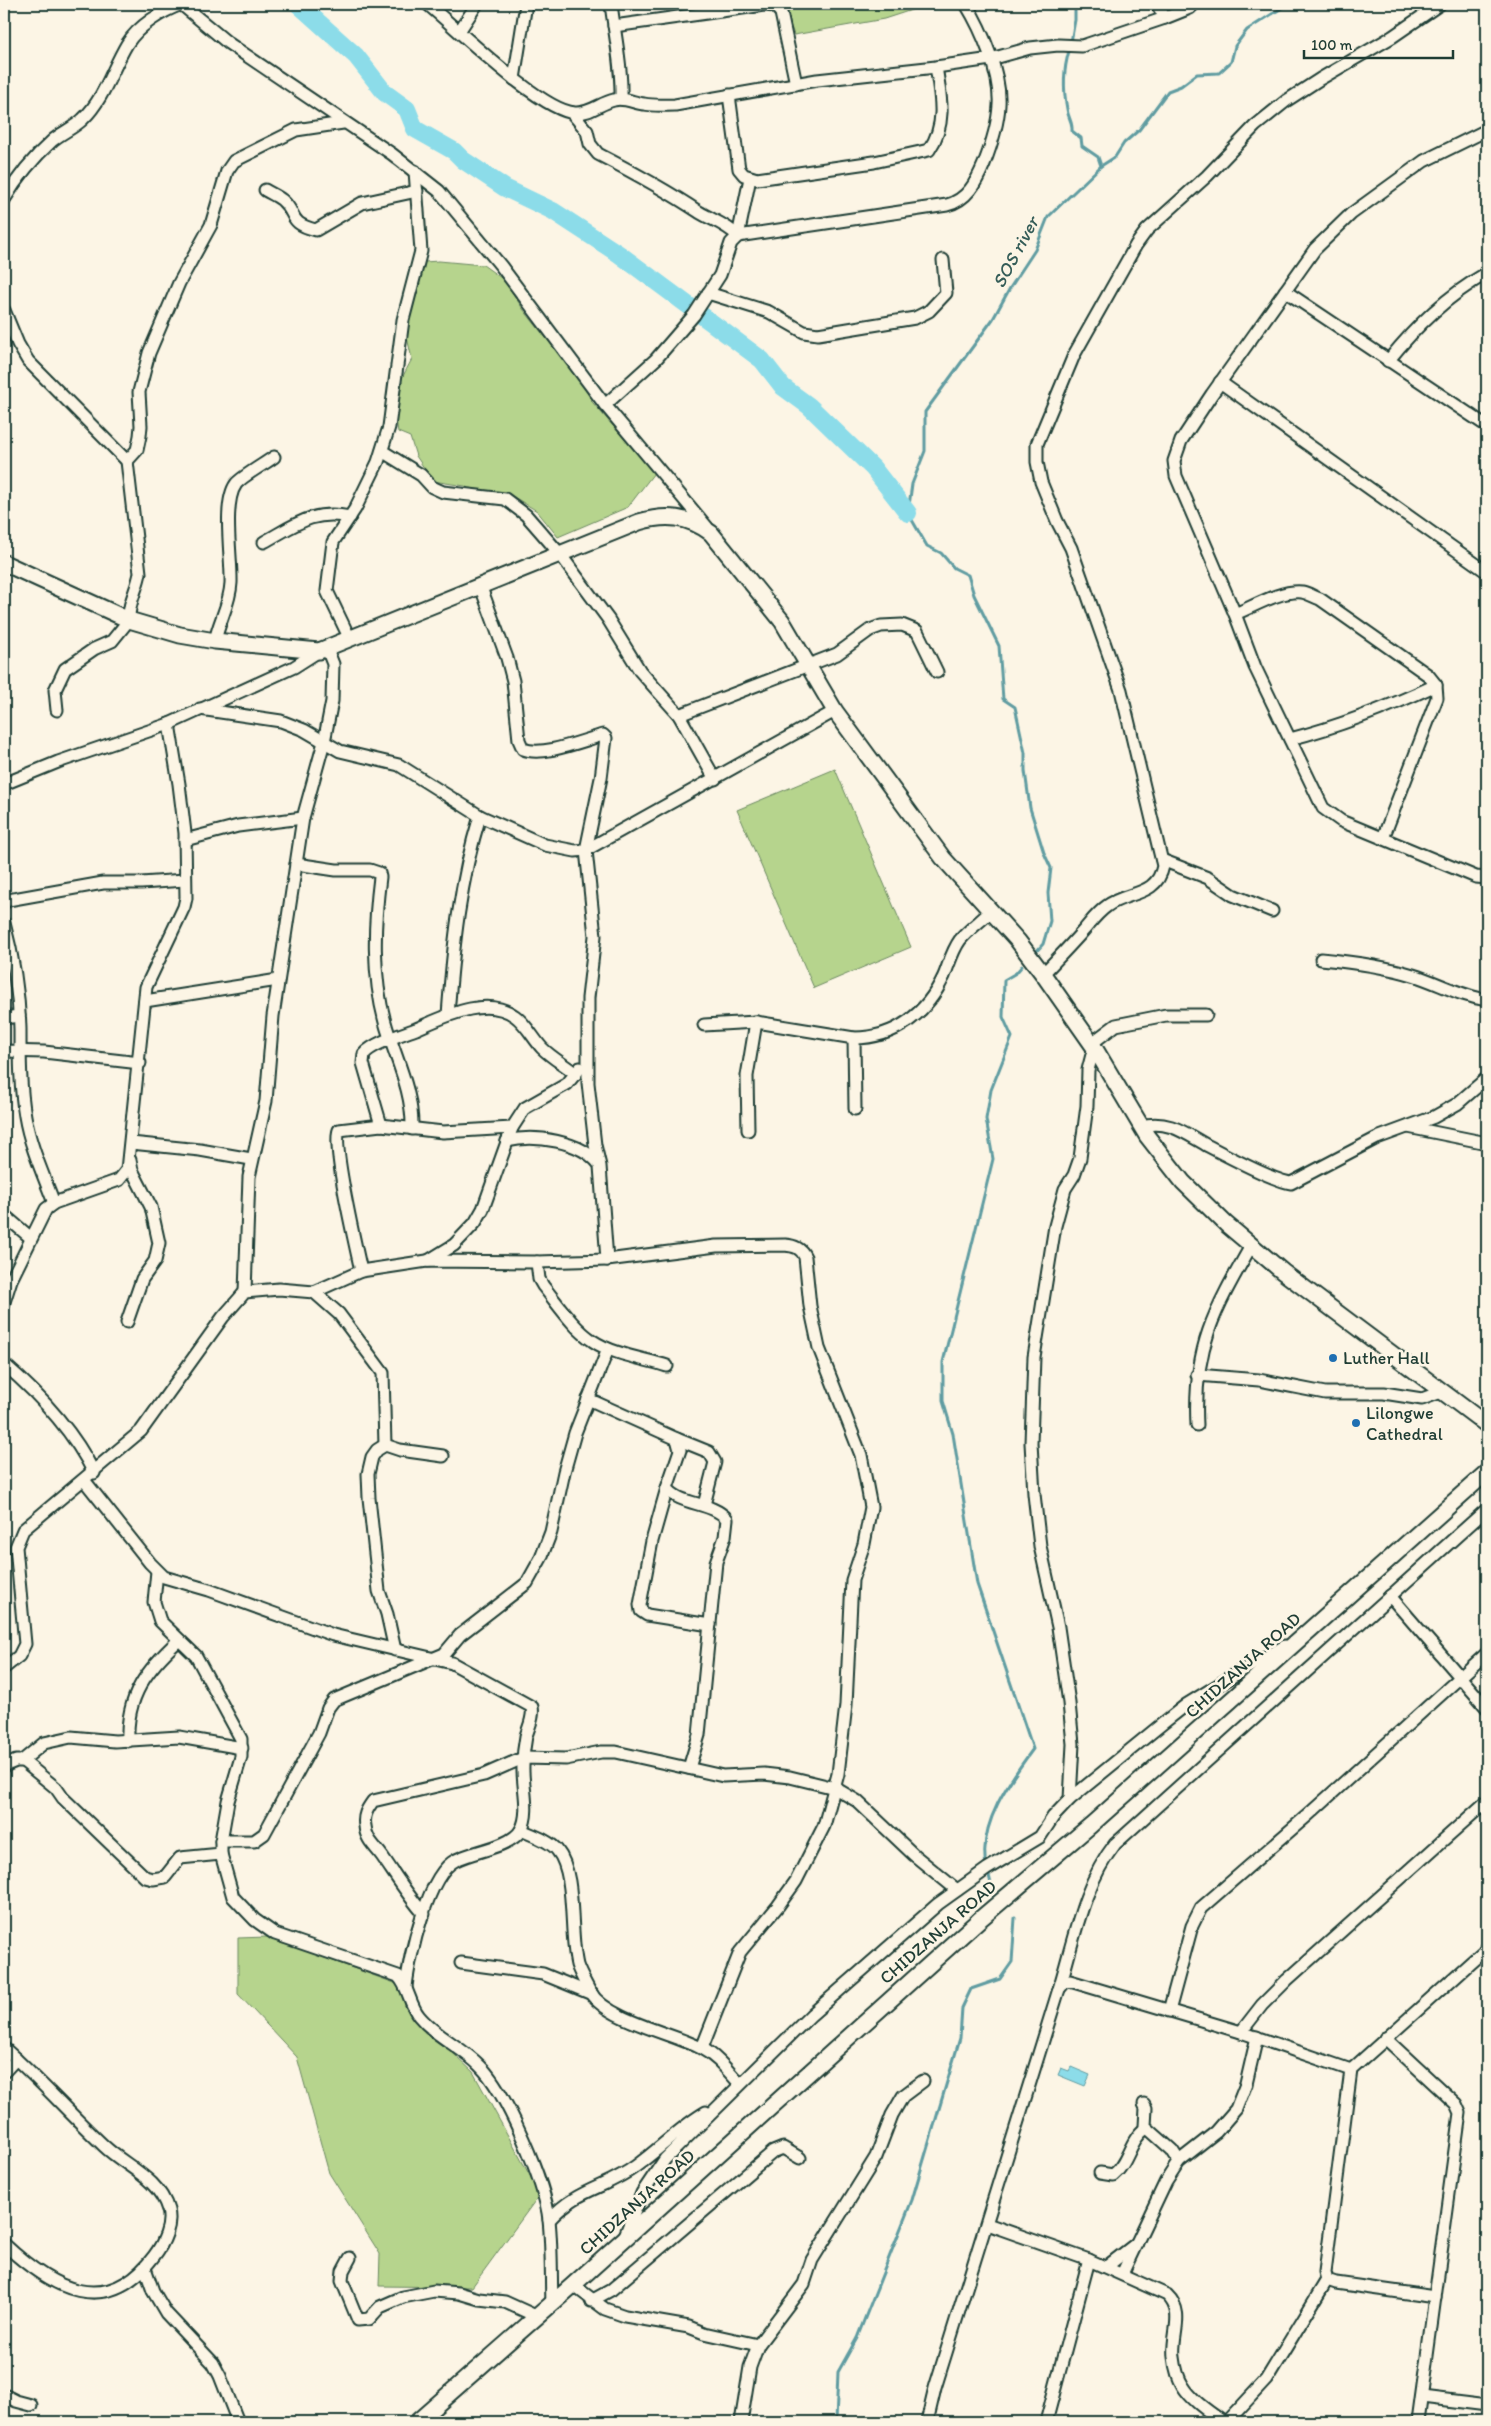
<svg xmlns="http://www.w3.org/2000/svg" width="1491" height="2426" font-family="Itim,sans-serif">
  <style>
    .green { fill: #b6d48d; stroke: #6a8860 }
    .water { fill: #8cdce9; stroke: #609ca1 }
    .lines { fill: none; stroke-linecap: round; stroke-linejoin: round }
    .stream { stroke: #609ca1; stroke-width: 3 }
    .river { stroke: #8cdce9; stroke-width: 18 }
    .street-casing { stroke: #1f3d34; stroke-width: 15 }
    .secondary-casing { stroke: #1f3d34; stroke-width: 19 }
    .street { stroke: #fcf5e5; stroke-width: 11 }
    .secondary { stroke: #fcf5e5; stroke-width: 15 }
    .poi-dot { fill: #1f6fb2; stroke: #fcf5e5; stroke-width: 2 }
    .labels { text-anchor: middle; stroke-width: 5; stroke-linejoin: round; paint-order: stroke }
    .poi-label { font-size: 18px; fill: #1f3d34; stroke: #fcf5e5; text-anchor: start }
    .street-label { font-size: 18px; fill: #1f3d34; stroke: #fcf5e5 }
    .water-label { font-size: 19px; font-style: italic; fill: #355d58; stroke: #fcf5e5 }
  </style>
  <rect width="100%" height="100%" fill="#fcf5e5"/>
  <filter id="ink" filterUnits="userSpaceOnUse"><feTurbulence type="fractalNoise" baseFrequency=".02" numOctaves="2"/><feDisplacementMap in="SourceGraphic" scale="10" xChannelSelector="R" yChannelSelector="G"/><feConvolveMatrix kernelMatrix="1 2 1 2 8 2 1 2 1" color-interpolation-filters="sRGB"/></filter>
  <g filter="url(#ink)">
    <g class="green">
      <path d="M 793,4 L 930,4 L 884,19 L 794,35 L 787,16 Z"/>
      <path d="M 439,261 L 483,265 L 504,280 L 523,309 L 581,382 L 593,403 L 654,473 L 628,507 L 558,537 L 537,511 L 514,497 L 476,494 L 465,486 L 433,481 L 416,456 L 410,437 L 398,432 C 392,395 395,391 412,359 L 406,333 L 412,294 L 424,262 Z"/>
      <path d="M 835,769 L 911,947 L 814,988 L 737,810 Z"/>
      <path d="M 267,1937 L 400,1985 L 406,2009 L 473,2072 L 540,2194 L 472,2287 L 379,2286 L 380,2254 L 329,2173 L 297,2057 L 238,1994 L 238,1938 Z"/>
    </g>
    <path class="water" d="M 1071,2067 L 1090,2075 L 1085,2086 L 1058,2075 L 1061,2068 L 1069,2071 Z"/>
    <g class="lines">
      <g class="stream">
        <path d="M 1071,42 L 1075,20 L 1075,4"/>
        <path d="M 1069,51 C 1063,71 1063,89 1067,109 C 1068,118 1073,122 1072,131 L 1081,138 L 1082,146 L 1098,157 L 1101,166"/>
        <path d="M 1034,954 L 1043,944 L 1050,921 L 1048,893 L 1051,868 L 1044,853 L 1030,808 L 1025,771 L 1025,753 L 1015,707 L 1003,699 L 999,646 L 974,595 L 968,575 L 954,568 L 941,553 L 927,546 L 908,513 L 912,484 L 925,451 L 925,412 L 993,319 L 1010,288 L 1035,250 L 1048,217 L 1101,166 L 1115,157 L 1124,143 L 1139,130 L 1168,91 L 1181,86 L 1197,74 L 1219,73 L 1231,62 L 1235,46 L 1247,30 L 1288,4"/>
        <path d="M 986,1865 C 978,1824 1010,1780 1033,1749 L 977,1584 L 953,1434 L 943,1401 L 943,1362 L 993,1159 L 986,1119 L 991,1090 L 1012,1037 L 1003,1017 L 1004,980 L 1016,973 L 1022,966"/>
        <path d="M 988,1871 L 991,1884"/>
        <path d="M 836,2422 L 838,2372 L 857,2338 L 912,2200 L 960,2038 L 962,2008 L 971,1989 L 1000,1979 L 1012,1962 L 1015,1918"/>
      </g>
      <path class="river" d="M 298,4 L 356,56 L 385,93 L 407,109 L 415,129 L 454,151 L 463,160 L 505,188 L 553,211 L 619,254 L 762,360 L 783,387 L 809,406 L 873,468 L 908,513"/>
      <defs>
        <g id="street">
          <path d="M 181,4 L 228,43 L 392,154 L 439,191 L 501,266 L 605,405 L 707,527"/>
          <path d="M 427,4 C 457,28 540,111 575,113 C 590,114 600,103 614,100 C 624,97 634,103 644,104 C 654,106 664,105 675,105 L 817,80 L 936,67 L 991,59 L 1030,48 L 1058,45 L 1082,46 L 1165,18 L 1190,8 L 1194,4"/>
          <path d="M 611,4 C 615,36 622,67 621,99"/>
          <path d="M 1157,4 L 1165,18"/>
          <path d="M 614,26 L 764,5 L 775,6 L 781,13 L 796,84"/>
          <path d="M 460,30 L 477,4"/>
          <path d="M 514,79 L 526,4"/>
          <path d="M 729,95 L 739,169 L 744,175 L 757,179 L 874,162 L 929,150 C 947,124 941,97 936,67"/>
          <path d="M 572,113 L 587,131 L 590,144 L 598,154 C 633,172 666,190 699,212 C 712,220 726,224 738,236"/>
          <path d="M 1487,130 L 1424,161 L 1351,214 L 1315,249 L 1212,394 L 1181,441 L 1174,461 L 1176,476 L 1235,614 L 1255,667 L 1323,808 L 1341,821 L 1476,877 L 1487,878"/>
          <path d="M 265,190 C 270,193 277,196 282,200 C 298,214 287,223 316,230 L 362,203 L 417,191"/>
          <path d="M 4,200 C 17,178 32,159 52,141 C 61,133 74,128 83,119 C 104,99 112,69 127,44 C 138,26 162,11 182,4"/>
          <path d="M 738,236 L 750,178"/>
          <path d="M 1285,291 L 1487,426"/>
          <path d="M 708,293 L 769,312 L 804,332 L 818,334 L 915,318 L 929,311 L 946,293 L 943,260"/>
          <path d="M 4,310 L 18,344 L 28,361 L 127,461"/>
          <path d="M 1388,361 C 1417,325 1447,296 1487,273"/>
          <path d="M 1220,382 L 1487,572"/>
          <path d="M 605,405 L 656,359 L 694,315 L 720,275 L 731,243 L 738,236 L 947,205 C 967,200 976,183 984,164 C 991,146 998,125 999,105 C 1001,74 982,30 966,4"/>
          <path d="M 382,451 L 421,475 L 432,487 L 443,492 L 505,499 L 526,515 L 560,554 L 608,619 L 640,671 L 679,715 L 715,779"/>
          <path d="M 264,542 C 295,525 313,509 350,517"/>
          <path d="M 480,585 L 507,658 L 513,681 L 519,740 L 523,749 C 543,757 581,741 603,735 L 606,738 L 601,778 L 586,850 L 595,936 L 588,998 L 588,1083 L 595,1145 L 600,1166 L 607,1260"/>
          <path d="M 1235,614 C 1255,606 1280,590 1302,592 C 1308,593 1314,597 1320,599 L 1428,675 L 1436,685 L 1437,698 L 1383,838"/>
          <path d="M 350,639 L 327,591 L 333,542 L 355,509 L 378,462 L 389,427 L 403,320 L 421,251 L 415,171"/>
          <path d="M 215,641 C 219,621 230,604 231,583 C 232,559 222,503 236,484 C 241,477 266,463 274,457"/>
          <path d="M 200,709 L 281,721 L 304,730 L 340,751 L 399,765 L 480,816 L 545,845 L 575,851 L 586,850 L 835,711"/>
          <path d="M 57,710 L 55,690 L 65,669 L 94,649 L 112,641 L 129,620 C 128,603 137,590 140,573 L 127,461 L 137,450 L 140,436 L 141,426 L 139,392 L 149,353 L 179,283 L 211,225 L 227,171 L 234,161 L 296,130 L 343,123"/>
          <path d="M 679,715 L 837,654 L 870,630 L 881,626 L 902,625 L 917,631 L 937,672"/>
          <path d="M 1290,739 C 1341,726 1389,707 1436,685"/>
          <path d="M 4,784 L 58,762 L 169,724 L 294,667 L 319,651"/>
          <path d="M 185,840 L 238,826 L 303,818"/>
          <path d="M 1162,860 L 1208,878 L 1233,895 L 1272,911"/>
          <path d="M 296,864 L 336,870 L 370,870 L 379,873 L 380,877 C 374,925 372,974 385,1022 C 395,1058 413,1090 412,1129"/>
          <path d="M 4,903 L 8,900 L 103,883 L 141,883 L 185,880"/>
          <path d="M 4,923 C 13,957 19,993 20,1029 C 20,1058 20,1087 25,1116 C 30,1146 43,1174 54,1203"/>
          <path d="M 1321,959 C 1351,962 1384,966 1413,975 C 1439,983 1460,996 1487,1000"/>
          <path d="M 1043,974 C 1056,960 1070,946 1083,931 C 1090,923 1097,913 1107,906 C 1127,891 1157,897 1163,866 L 1121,690 L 1071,548 L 1057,521 L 1041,482 L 1037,462 L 1037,444 L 1074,355 L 1136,245 L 1147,230 L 1207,176 L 1255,126 L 1286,101 L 1320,79 L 1392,37 L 1440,4"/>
          <path d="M 145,1001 L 278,980"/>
          <path d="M 448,1015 C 453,947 460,881 480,816"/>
          <path d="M 4,1018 L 19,1016"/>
          <path d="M 704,1025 L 756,1022 L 854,1038 C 896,1038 927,1013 944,976 C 949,964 952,951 960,940 C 969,929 981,921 991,911"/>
          <path d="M 854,1038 L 855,1109"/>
          <path d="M 1092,1043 L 1116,1025 L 1166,1015 L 1206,1015"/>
          <path d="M 4,1051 L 44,1052 L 140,1063"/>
          <path d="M 381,1125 L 363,1063 L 364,1054 C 373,1043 403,1034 416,1029 C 444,1017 486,995 515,1016 C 526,1024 533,1038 542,1048 C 552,1058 565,1065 576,1074"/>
          <path d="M 1141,1126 C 1168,1119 1185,1133 1208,1146 C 1225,1155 1274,1181 1291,1183 L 1377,1138 L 1434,1117 L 1457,1104 L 1487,1078"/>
          <path d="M 1408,1127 L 1487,1143"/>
          <path d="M 748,1130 L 747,1076 L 756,1022"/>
          <path d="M 507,1141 C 535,1134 581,1141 599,1164"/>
          <path d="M 131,1143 L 200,1150 L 251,1159"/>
          <path d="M 4,1215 L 31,1238"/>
          <path d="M 428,1261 L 454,1245 L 475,1223 L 483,1209 L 512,1128 L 525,1108 L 567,1084 L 580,1068"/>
          <path d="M 537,1262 L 539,1279 L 543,1286 C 558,1304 573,1328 593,1341 C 612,1354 645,1359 667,1366"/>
          <path d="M 361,1271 C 356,1247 332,1147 339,1130 L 381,1125 L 443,1132 L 512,1128"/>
          <path d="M 245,1292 L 249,1177 L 266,1101 L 273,1016 L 303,818 L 324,742 L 332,701 L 333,664 L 327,649"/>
          <path d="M 314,1292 L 339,1314 L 383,1373 L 385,1445"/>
          <path d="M 4,1302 L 11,1280 L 46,1209 L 54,1203 L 119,1180 L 127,1170 L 146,987 L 184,907 L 186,898 L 185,833 L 179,784 L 169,724"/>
          <path d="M 127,1322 L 142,1279 L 155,1261 L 159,1243 L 151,1207 L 132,1170 L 130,1160"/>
          <path d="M 4,1364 C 40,1395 73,1430 94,1473"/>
          <path d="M 1197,1375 L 1259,1380 L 1325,1393 L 1384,1393 L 1422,1399 L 1441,1392"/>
          <path d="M 588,1399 L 677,1439 L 680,1450 L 667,1488 C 680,1506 711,1501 727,1519 L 725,1537 L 716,1562 L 699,1735 L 689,1768"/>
          <path d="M 1197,1425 C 1193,1348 1214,1311 1251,1246"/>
          <path d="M 677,1439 L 709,1452 L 715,1462 L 704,1505"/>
          <path d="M 84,1480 L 150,1563 L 164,1577 L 209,1590 L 333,1635 L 452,1663 L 532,1707 C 534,1717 529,1726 526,1736 C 524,1746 523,1756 523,1766 C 522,1786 531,1812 521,1830 C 511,1847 473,1851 456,1860 C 428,1873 409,1957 406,1987"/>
          <path d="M 667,1488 L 652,1541 L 640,1605 L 641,1611 L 647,1615 L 710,1625"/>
          <path d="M 157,1571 L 154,1602 L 160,1621 L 196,1656 L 241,1739 L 241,1757 L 228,1801 L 221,1841 L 221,1854 L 233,1897 L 255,1920 L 275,1934 L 398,1976 C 409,1987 409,2004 419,2016 C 436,2037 462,2047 480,2066 C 506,2091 546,2185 549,2220 C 552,2248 551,2276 552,2304"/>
          <path d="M 1390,1596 L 1487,1708"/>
          <path d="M 395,1650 L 387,1614 L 379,1591 L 369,1498 L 368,1474 L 372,1457 L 377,1450 L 385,1445 L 400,1450 L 443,1456"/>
          <path d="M 4,1668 L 19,1656 L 25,1644 L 16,1547 L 23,1530 L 141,1431 L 223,1317 L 245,1292 L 279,1289 L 314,1292 L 361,1271 L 427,1261 L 537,1262 L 607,1260 L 716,1246 L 785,1245 C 795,1246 801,1248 805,1257 L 810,1306 L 819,1348 L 861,1455 L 871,1507 L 864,1544 L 852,1580 L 846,1705 L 838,1774 L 824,1826 L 796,1881 L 778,1906 L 740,1952 L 702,2048"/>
          <path d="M 128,1741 C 126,1696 147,1669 179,1640"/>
          <path d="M 22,1761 L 44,1743 L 71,1737 L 115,1741 L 179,1737 L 242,1748"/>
          <path d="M 4,1766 L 16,1761 L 23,1761 L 56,1788 L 63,1798 L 145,1877 L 153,1879 L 165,1877 L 180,1858 L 221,1854"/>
          <path d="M 1070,1799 L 1073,1744 L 1069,1703 L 1058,1627 L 1040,1546 L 1034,1494 L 1031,1443 L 1034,1357 L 1055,1226 L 1065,1189 L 1074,1175 L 1080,1158 L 1087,1106 L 1088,1070 L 1094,1047"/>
          <path d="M 521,1830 C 532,1835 550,1841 557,1850 C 577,1874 569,1933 577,1965 C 580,1974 586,1984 590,1992 C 608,2021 672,2033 701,2048 C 717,2056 728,2071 740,2084"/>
          <path d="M 221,1841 L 254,1841 L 264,1834 L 319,1733 L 328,1708 L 334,1700 L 444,1654 L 460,1635 L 527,1583 L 541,1558 L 551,1532 L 564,1472 L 575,1433 L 608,1349"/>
          <path d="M 424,1914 C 408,1896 396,1876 382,1856 C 375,1846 366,1840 365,1826 C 363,1816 367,1809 373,1801 L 484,1775 L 523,1758 L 566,1759 L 601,1752 L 616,1752 L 723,1776 L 764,1774 L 790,1777 L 835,1788 L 857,1801 L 914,1855 L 957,1890"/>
          <path d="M 461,1963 L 543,1974 L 592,1994"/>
          <path d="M 1059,1989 C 1074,1940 1083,1885 1115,1844 L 1487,1509"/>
          <path d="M 1169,2011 L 1192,1926 L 1201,1908 L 1308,1815 L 1487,1653"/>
          <path d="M 1241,2032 L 1262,2005 L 1287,1980 L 1487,1801"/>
          <path d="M 1385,2038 L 1456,2104 L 1460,2113 L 1418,2422"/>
          <path d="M 4,2048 C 39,2079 70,2114 104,2146 C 126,2167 159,2178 168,2210 C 172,2225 164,2243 154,2256 C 106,2320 51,2288 4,2244"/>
          <path d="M 4,2072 L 16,2059"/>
          <path d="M 1144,2104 L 1146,2108 L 1145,2126 L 1172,2150 L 1179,2161"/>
          <path d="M 1100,2173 L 1113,2175 C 1129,2163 1129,2140 1146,2128"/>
          <path d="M 549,2220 C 578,2188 605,2189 636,2166 C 661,2148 680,2127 706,2112"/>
          <path d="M 987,2224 L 1089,2260 L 1167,2295 C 1186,2313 1171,2335 1174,2357 C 1175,2366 1178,2378 1183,2386 C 1192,2401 1210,2412 1223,2422"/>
          <path d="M 624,2238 L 642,2193 L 665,2159 L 811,2015 L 938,1904 L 987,1869 L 1040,1837 L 1053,1817 L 1070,1799 L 1162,1724 L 1186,1705 L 1241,1671 L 1285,1646"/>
          <path d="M 350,2258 L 343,2271 L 342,2281 L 358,2320 L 369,2319 L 380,2307 L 403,2297 L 434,2291 L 459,2293 L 479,2299 L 505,2302 L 538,2317"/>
          <path d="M 1106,2267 L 1137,2243"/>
          <path d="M 145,2268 L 153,2291 L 166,2313 L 213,2363 L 220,2376 L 238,2422"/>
          <path d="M 1122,2274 L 1166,2181 L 1179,2161 L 1216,2132 L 1236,2109 L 1246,2084 L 1257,2037"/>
          <path d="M 573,2285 L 605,2309 L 625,2316 L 689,2327 L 704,2333 L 758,2345"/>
          <path d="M 1435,2297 L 1336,2283 L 1327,2280 L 1325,2272 L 1351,2070 L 1487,1948"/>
          <path d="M 591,2301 L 611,2290 L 773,2152 L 783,2148 L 800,2158"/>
          <path d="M 4,2395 L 16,2401 L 31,2405"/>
          <path d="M 1422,2397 L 1487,2405"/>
          <path d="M 741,2422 L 750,2367 L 758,2345 L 804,2284 L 812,2260 L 876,2157 L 892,2115 L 903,2096 L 923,2081"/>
          <path d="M 927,2422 L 935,2388 L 1059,1989 L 1064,1983 L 1070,1981 L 1241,2032 L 1351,2070"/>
          <path d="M 1046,2422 L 1089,2260"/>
          <path d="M 1227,2422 L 1266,2380 L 1327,2280"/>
        </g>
        <g id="secondary">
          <path d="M 4,563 L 129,620 L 180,635 L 215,641 L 319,651 L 639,522 C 666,514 688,516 711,533 L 782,621 L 835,711 L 943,858 L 1018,941 L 1043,974 L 1094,1047 L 1147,1136 L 1183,1182 L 1226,1224 L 1283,1272 L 1487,1425"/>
          <path d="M 417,2422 L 573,2285 L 979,1920 L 1091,1825 L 1487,1472"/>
        </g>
      </defs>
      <use href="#street" class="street-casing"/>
      <use href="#secondary" class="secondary-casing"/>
      <use href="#street" class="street"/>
      <use href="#secondary" class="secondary"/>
    </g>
  </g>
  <g class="poi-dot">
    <circle cx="1333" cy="1358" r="5"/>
    <circle cx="1356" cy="1423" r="5"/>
  </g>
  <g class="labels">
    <g class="poi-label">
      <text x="1343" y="1364">Luther Hall</text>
      <text x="1366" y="1419">Lilongwe<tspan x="1366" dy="21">Cathedral</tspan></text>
    </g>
    <g class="street-label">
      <text transform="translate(1243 1665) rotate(-42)" y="6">CHIDZANJA ROAD</text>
      <text transform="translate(938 1932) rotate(-41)" y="6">CHIDZANJA ROAD</text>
      <text transform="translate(637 2202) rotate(-42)" y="6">CHIDZANJA ROAD</text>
    </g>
    <g class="water-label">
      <text transform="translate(1015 252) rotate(-62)" y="7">SOS river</text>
    </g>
  </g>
  <rect width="1491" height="2426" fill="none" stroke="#fcf5e5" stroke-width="20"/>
  <rect x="10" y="10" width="1471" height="2406" fill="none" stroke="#1f3d34" stroke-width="2" filter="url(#ink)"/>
  <path d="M1304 50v8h149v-8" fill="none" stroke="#1f3d34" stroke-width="2.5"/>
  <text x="1311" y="50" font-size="15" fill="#1f3d34" stroke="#fcf5e5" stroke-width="4" paint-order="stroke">100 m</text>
</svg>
